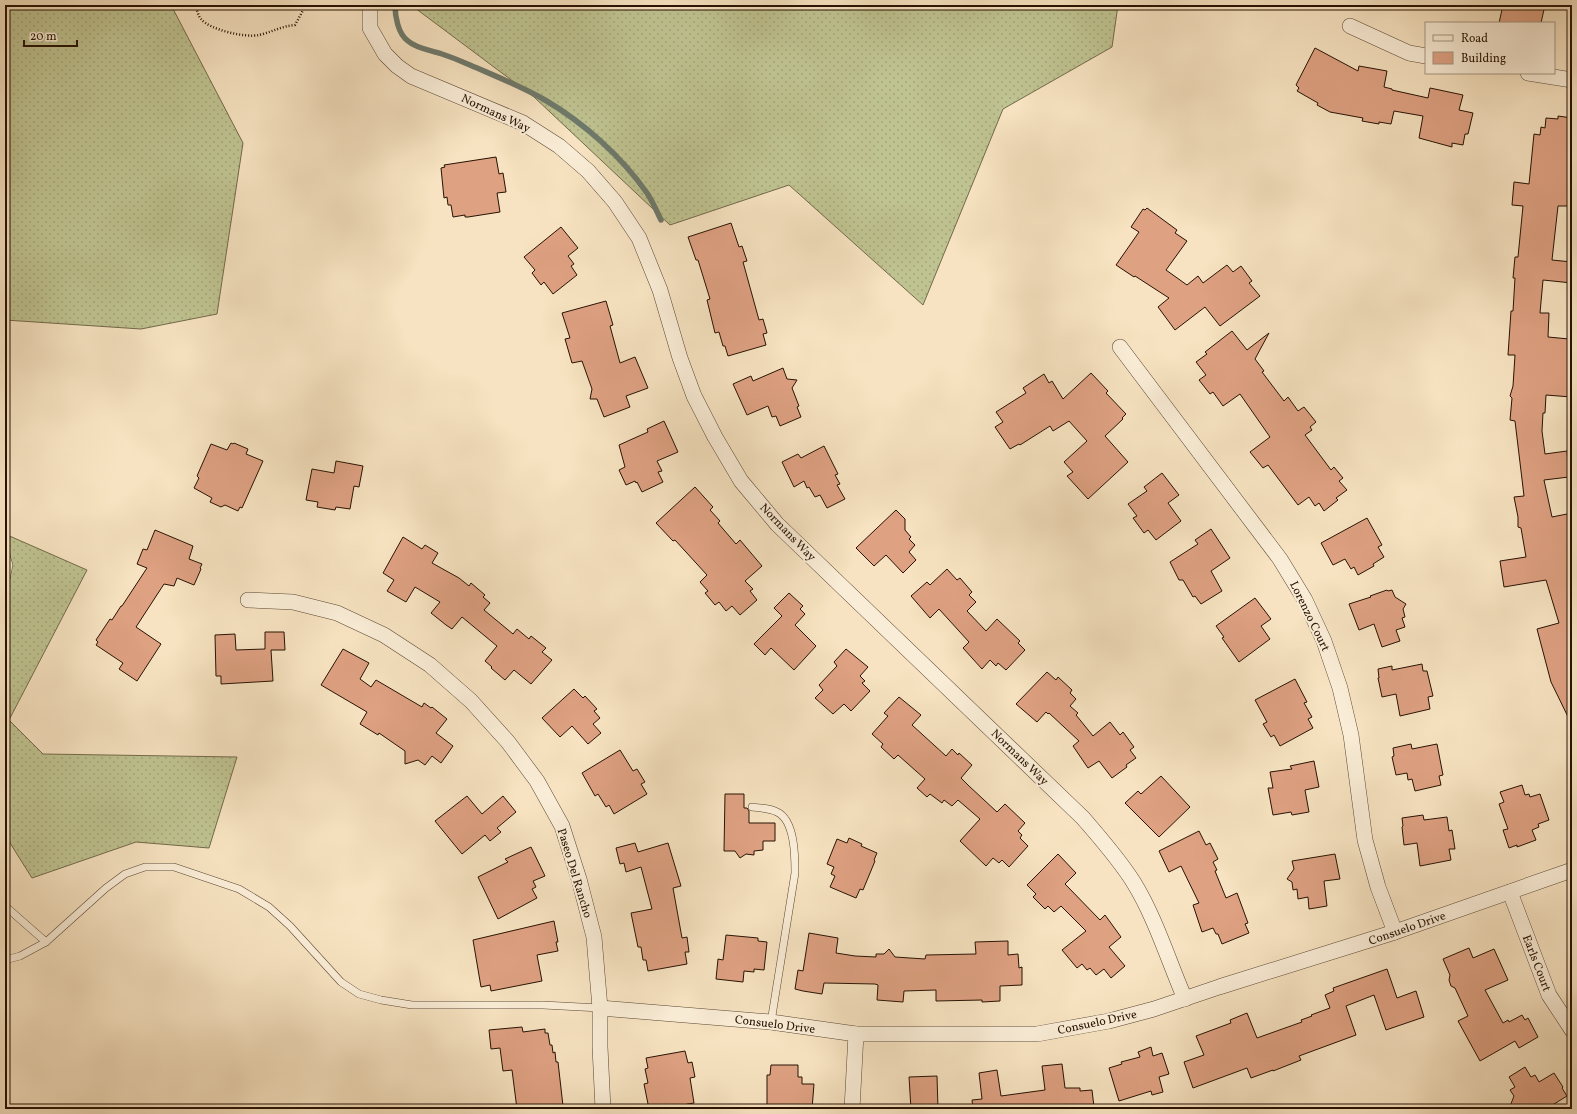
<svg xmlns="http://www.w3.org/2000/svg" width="1577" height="1114" font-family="Vollkorn,serif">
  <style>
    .grass { fill: url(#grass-dots); stroke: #736a4a }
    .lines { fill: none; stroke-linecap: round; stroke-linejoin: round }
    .stream { stroke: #6e796b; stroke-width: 5.5 }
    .building { fill: #dea182; stroke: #271203 }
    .lane-casing { stroke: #5b4632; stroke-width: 8 }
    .street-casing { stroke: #5b4632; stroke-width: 16 }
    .path { stroke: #271203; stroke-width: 2.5; stroke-dasharray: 1 2; stroke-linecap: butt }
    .lane { stroke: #faedd7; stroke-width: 7 }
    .street { stroke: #faedd7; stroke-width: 15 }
    .labels { text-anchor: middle; stroke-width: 4; stroke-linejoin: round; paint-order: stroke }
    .street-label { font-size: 12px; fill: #271203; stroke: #faedd7 }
  </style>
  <defs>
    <pattern id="grass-dots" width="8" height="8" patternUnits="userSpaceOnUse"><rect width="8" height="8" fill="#bfc391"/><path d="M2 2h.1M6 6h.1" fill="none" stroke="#a4a67b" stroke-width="1.8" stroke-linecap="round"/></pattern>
  </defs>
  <rect width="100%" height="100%" fill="#f7e3c1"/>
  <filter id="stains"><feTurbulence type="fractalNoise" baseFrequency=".005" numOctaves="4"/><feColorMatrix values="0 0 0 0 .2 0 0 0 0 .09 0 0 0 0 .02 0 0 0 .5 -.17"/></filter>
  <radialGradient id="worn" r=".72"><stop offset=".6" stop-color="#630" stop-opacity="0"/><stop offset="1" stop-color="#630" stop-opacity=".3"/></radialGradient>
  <g class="grass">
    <path d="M 5,5 L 171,5 L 243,143 L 217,314 L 141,329 L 5,320 Z"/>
    <path d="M 411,5 L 1118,5 L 1112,47 L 1003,109 L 923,305 L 789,185 L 670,225 L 534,97 Z"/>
    <path d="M 5,534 L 87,570 L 9,720 L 43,754 L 237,757 L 209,848 L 136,842 L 32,878 L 5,835 Z"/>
  </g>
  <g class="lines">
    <path class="stream" d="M 395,5 C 395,16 398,34 408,41 C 417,49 431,50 442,54 C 451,57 461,61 470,65 C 495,76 521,86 545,100 C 584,123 621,156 647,193 C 653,202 657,212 661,220"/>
  </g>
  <g class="building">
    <path d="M 1503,5 L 1545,5 L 1541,23 L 1499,23 Z"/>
    <path d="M 1315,48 L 1358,71 L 1359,66 L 1387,71 L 1384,87 L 1392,89 L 1392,90 L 1428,98 L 1430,88 L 1463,95 L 1459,110 L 1473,113 L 1468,134 L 1465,134 L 1463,145 L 1452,143 L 1452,147 L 1419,138 L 1423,116 L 1394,111 L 1391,124 L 1379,122 L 1379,124 L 1362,121 L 1363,118 L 1330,112 L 1317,105 L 1318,103 L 1297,91 L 1299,88 L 1296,85 Z"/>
    <path d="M 1558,116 L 1572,118 L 1572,206 L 1558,206 L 1552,260 L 1572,262 L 1572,283 L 1543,280 L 1540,313 L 1549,313 L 1548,337 L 1569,339 L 1568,375 L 1572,375 L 1572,380 L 1571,397 L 1546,395 L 1545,413 L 1543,413 L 1542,431 L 1545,454 L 1567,451 L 1569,477 L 1544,480 L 1552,517 L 1572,513 L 1572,536 L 1568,537 L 1572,553 L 1572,725 L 1551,682 L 1537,629 L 1559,623 L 1546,580 L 1504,587 L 1500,561 L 1526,557 L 1521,528 L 1518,527 L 1518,517 L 1514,497 L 1524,496 L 1515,421 L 1510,420 L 1512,398 L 1510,396 L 1513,386 L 1515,355 L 1508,355 L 1511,311 L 1513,311 L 1515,278 L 1513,278 L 1515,257 L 1518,257 L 1523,206 L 1512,205 L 1514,182 L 1529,184 L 1534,134 L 1540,135 L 1541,127 L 1545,128 L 1546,118 L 1558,119 Z"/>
    <path d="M 496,157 L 499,174 L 503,173 L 506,192 L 497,193 L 500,212 L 468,217 L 465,217 L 465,215 L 453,217 L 451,205 L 448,205 L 447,197 L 444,198 L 441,168 L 445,167 L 444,165 Z"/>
    <path d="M 1147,208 L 1177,230 L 1175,233 L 1187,241 L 1166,270 L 1187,285 L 1198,276 L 1203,283 L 1227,265 L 1233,272 L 1241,266 L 1252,281 L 1249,283 L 1260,296 L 1220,326 L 1205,307 L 1175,330 L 1158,307 L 1169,298 L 1135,276 L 1134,277 L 1116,265 L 1139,232 L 1131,227 L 1143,209 L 1145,210 Z"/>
    <path d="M 731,223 L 739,247 L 742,246 L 747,261 L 743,262 L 759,320 L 763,319 L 767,333 L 763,334 L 766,345 L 728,356 L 725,346 L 723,346 L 719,332 L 715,333 L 707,300 L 710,299 L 698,260 L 696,260 L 688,237 Z"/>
    <path d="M 561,227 L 578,248 L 568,256 L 574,264 L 571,266 L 577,275 L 553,294 L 544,282 L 541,285 L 532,273 L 535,270 L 524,257 Z"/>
    <path d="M 606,301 L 613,325 L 610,326 L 620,363 L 635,357 L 648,388 L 626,396 L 630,407 L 604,417 L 597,399 L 590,399 L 592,389 L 582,361 L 572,363 L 565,339 L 570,338 L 562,313 Z"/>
    <path d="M 1232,331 L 1247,350 L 1269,333 L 1255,359 L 1264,371 L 1262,372 L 1284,401 L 1288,397 L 1298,411 L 1304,407 L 1316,422 L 1310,427 L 1312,430 L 1305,435 L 1331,470 L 1334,467 L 1343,478 L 1339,481 L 1347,490 L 1336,498 L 1338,500 L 1324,511 L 1319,503 L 1315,506 L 1309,497 L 1298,505 L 1268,465 L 1263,468 L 1250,452 L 1270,437 L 1240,394 L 1223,406 L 1213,392 L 1210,394 L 1199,380 L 1206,375 L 1196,362 L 1207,354 L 1205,352 Z"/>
    <path d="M 783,368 L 787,379 L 797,380 L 792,388 L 799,406 L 797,407 L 801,417 L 780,426 L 776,416 L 772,417 L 768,406 L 747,415 L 733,384 L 751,376 L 753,381 Z"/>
    <path d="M 1091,373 L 1108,391 L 1106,393 L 1126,414 L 1122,418 L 1123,419 L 1105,436 L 1128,462 L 1088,499 L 1067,476 L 1073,472 L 1064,462 L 1087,441 L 1069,421 L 1053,431 L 1050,426 L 1020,445 L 1019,444 L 1010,449 L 995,427 L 1003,422 L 996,412 L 1026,393 L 1023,388 L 1044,374 L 1049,383 L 1052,381 L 1063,399 Z"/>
    <path d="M 664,421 L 678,452 L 657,461 L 662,471 L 658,472 L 663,482 L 642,492 L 637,482 L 636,483 L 635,481 L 626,485 L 619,470 L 625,467 L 619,445 L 648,432 L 647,429 Z"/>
    <path d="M 231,443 L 233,444 L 234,443 L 248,449 L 246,454 L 263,461 L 242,508 L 240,507 L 238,511 L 225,505 L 221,507 L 210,502 L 212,498 L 194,488 L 199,478 L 197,476 L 211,444 L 227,450 Z"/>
    <path d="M 824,446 L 838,474 L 835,475 L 840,484 L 837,485 L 845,499 L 827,508 L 820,495 L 815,497 L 809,487 L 807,488 L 804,481 L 794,487 L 782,462 L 798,454 L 801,458 Z"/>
    <path d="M 336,461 L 363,466 L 359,487 L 354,486 L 350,509 L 336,507 L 335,510 L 317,507 L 318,502 L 306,500 L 312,469 L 334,473 Z"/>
    <path d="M 1162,473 L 1179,495 L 1168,503 L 1181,521 L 1156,540 L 1148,530 L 1144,533 L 1133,518 L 1137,516 L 1128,504 L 1147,491 L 1144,487 Z"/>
    <path d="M 695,487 L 713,507 L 710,510 L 720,521 L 718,523 L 736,544 L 740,540 L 762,566 L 745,581 L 753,589 L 750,591 L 757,600 L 740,615 L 732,606 L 726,611 L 719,602 L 715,605 L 705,593 L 708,591 L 700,582 L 707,575 L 675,540 L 673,541 L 656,523 Z"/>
    <path d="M 896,510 L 905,519 L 905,530 L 911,537 L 909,539 L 915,545 L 909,552 L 916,560 L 903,573 L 886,555 L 874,566 L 856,548 Z"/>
    <path d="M 1367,518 L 1382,545 L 1378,547 L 1384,557 L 1373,564 L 1374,566 L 1358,575 L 1354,567 L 1351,569 L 1345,559 L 1333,565 L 1321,543 Z"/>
    <path d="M 1211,529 L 1230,558 L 1211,571 L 1222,591 L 1201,604 L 1195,596 L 1193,597 L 1183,580 L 1179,580 L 1170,562 L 1198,544 L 1195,540 Z"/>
    <path d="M 155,530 L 193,546 L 189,559 L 202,564 L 200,568 L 201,569 L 194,585 L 177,578 L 174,586 L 164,584 L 136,627 L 161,644 L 137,681 L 119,669 L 123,663 L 96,645 L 98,642 L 96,640 L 110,619 L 112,620 L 121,606 L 122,606 L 147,568 L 137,564 L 143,549 L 147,550 Z"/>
    <path d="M 403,537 L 422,549 L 425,545 L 438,553 L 432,563 L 459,578 L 469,586 L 471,583 L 485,595 L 483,597 L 490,603 L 484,610 L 513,634 L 517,629 L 529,639 L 531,636 L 546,648 L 542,652 L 552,660 L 531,684 L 514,670 L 505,680 L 491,668 L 492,667 L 485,661 L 497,646 L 462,617 L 452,629 L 446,625 L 431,613 L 440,602 L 415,587 L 406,602 L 387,591 L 394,580 L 383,573 Z"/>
    <path d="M 947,569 L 957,580 L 960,578 L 972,592 L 969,595 L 976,602 L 967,611 L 986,631 L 997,619 L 1020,641 L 1018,643 L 1025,650 L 1006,670 L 998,663 L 996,666 L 990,660 L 982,669 L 963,648 L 969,642 L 939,609 L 930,618 L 911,596 L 927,582 L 930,585 Z"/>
    <path d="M 1387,590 L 1388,591 L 1392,590 L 1395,597 L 1406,604 L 1403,609 L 1405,617 L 1402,618 L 1405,627 L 1396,630 L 1400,641 L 1382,647 L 1374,624 L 1359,630 L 1349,604 L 1371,597 L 1370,596 Z"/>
    <path d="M 789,593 L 803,606 L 800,609 L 805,614 L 795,625 L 816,646 L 794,670 L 771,648 L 765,655 L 754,644 L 782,616 L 774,608 Z"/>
    <path d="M 1255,598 L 1271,619 L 1261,626 L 1270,639 L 1239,662 L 1222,638 L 1224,637 L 1216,626 Z"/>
    <path d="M 265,632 L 284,632 L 285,650 L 271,650 L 273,681 L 221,684 L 221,676 L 216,676 L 215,635 L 235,634 L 236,650 L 265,649 Z"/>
    <path d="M 343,649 L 369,663 L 360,679 L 371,687 L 376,680 L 422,707 L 424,703 L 431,708 L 432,707 L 447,719 L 436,733 L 453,746 L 441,763 L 432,756 L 425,765 L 418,760 L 405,764 L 405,751 L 379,733 L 378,735 L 360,724 L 367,712 L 321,685 Z"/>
    <path d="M 846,649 L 868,667 L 860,676 L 865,681 L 862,683 L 870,691 L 851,711 L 844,704 L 833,714 L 815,698 L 823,690 L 819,685 L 837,666 L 834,662 Z"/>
    <path d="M 1422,664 L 1423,671 L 1427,671 L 1433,696 L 1428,697 L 1430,709 L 1400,716 L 1396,694 L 1382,697 L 1378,678 L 1379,678 L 1378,669 L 1392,666 L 1392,670 Z"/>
    <path d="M 1047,672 L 1056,680 L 1058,677 L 1072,690 L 1070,693 L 1076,699 L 1070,706 L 1078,713 L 1076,715 L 1093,736 L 1110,722 L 1120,735 L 1123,732 L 1134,747 L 1130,750 L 1136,758 L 1126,765 L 1127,767 L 1112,778 L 1099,761 L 1088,768 L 1073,746 L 1079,741 L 1049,713 L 1048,714 L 1046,712 L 1037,722 L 1016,704 Z"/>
    <path d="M 1295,679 L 1307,702 L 1304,703 L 1312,717 L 1308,719 L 1313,728 L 1280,746 L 1274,735 L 1271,737 L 1263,724 L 1267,722 L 1255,700 Z"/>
    <path d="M 574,689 L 583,698 L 585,696 L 597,709 L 594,711 L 600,718 L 593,724 L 601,733 L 588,744 L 572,726 L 560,737 L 542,718 Z"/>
    <path d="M 899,697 L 921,715 L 912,725 L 946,756 L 952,749 L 958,755 L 959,753 L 972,765 L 961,778 L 969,786 L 997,812 L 1005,804 L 1025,823 L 1018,831 L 1022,835 L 1020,838 L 1028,846 L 1009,867 L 1002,860 L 999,863 L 993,858 L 986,866 L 960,841 L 980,819 L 958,800 L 952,806 L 944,800 L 942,803 L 930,794 L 927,797 L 917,788 L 925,779 L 898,755 L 894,759 L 881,747 L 883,744 L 872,734 L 888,716 L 884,713 Z"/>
    <path d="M 1411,744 L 1412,749 L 1437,744 L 1443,775 L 1439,776 L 1441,785 L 1415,791 L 1412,779 L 1408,780 L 1407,773 L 1396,775 L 1392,757 L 1394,756 L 1393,748 Z"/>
    <path d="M 620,750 L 633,771 L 637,769 L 645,782 L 641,784 L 647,794 L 614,814 L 609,805 L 606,807 L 598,794 L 595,796 L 582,773 Z"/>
    <path d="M 1314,761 L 1319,787 L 1305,790 L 1309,812 L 1292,815 L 1291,812 L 1273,815 L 1268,788 L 1273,788 L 1270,772 L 1292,769 L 1290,766 Z"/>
    <path d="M 1161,776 L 1190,807 L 1159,837 L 1125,803 L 1138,791 L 1141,794 Z"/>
    <path d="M 1522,785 L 1525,795 L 1529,794 L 1530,797 L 1540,794 L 1549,820 L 1538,824 L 1539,827 L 1532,830 L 1536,840 L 1517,847 L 1517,845 L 1509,848 L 1503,830 L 1508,829 L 1499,804 L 1504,802 L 1500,792 Z"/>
    <path d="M 725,794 L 744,794 L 744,808 L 747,808 L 749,811 L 749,823 L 775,823 L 775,841 L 763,841 L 763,850 L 754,851 L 754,855 L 746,854 L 740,858 L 735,851 L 724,851 Z"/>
    <path d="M 467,796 L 482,814 L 503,796 L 516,812 L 497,828 L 501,832 L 490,841 L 485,835 L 462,854 L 435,821 Z"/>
    <path d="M 1423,815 L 1424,820 L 1447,817 L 1449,831 L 1452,830 L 1455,849 L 1449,849 L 1451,860 L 1420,866 L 1417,843 L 1404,845 L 1402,827 L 1403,826 L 1402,818 Z"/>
    <path d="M 1199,831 L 1206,845 L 1210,843 L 1218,859 L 1213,862 L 1217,870 L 1215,871 L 1226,898 L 1237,893 L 1248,923 L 1245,924 L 1249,933 L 1222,944 L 1218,934 L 1216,934 L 1213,928 L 1202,932 L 1193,905 L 1199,903 L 1181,866 L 1169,872 L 1159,851 Z"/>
    <path d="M 849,838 L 862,844 L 861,846 L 877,853 L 874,860 L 875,861 L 863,890 L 860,889 L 856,898 L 830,887 L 835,876 L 831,874 L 834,867 L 827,864 L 837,839 L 847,843 Z"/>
    <path d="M 635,843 L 638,852 L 668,843 L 681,886 L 673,888 L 682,938 L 687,937 L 689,952 L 685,952 L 687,964 L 648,971 L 646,960 L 643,960 L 641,947 L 638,947 L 631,913 L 652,909 L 641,867 L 626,872 L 624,863 L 620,864 L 616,848 Z"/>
    <path d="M 531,847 L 545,876 L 533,881 L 536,887 L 532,889 L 537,898 L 498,919 L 478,877 L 508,862 L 505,859 Z"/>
    <path d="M 1058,854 L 1076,873 L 1065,884 L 1067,886 L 1100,920 L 1105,915 L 1121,937 L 1109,947 L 1125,966 L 1111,978 L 1104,969 L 1096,975 L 1090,968 L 1087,970 L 1082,964 L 1077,968 L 1062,950 L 1086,931 L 1061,906 L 1054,912 L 1048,906 L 1045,909 L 1033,897 L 1036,894 L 1027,885 Z"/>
    <path d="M 1335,854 L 1340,879 L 1324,881 L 1327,906 L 1309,909 L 1308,897 L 1298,899 L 1297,889 L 1293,890 L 1292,882 L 1287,879 L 1294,869 L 1292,861 Z"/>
    <path d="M 554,921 L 558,942 L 556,942 L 558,951 L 537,955 L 542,981 L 491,991 L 490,985 L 481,987 L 473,940 Z"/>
    <path d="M 809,933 L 838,938 L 836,953 L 855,956 L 876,957 L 876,954 L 884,954 L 889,949 L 895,957 L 925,959 L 926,955 L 976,954 L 975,942 L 1008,941 L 1008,955 L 1018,954 L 1019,968 L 1022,967 L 1022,985 L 1000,986 L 1000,1001 L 982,1002 L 982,1000 L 936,1001 L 936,990 L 904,991 L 903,1002 L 877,1000 L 878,985 L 875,984 L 824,983 L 822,994 L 803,991 L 795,989 L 798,970 L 803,971 Z"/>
    <path d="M 726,935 L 758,938 L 758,941 L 767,942 L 764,970 L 754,969 L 754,972 L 744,971 L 743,982 L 716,979 L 718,959 L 723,960 Z"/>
    <path d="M 1469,948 L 1473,958 L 1494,949 L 1508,980 L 1485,990 L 1503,1023 L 1508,1020 L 1509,1022 L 1522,1015 L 1525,1020 L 1528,1018 L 1538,1037 L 1519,1048 L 1515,1041 L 1480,1061 L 1458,1021 L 1468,1016 L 1455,988 L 1451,986 L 1449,980 L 1450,975 L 1443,959 Z"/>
    <path d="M 1387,969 L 1397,998 L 1416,991 L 1424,1017 L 1386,1030 L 1374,995 L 1346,1006 L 1356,1035 L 1299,1056 L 1301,1060 L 1273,1071 L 1273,1070 L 1251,1078 L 1247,1068 L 1193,1088 L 1184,1062 L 1204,1055 L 1196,1036 L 1231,1023 L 1230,1020 L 1247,1013 L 1257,1038 L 1302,1022 L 1301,1020 L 1312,1016 L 1311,1015 L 1330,1008 L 1325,995 L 1334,991 L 1333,988 Z"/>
    <path d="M 522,1027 L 523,1032 L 545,1029 L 545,1033 L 548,1033 L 550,1045 L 552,1045 L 553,1053 L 555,1052 L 556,1062 L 558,1062 L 563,1106 L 560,1106 L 561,1109 L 517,1109 L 512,1070 L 503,1071 L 500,1048 L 491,1049 L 489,1030 Z"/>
    <path d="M 1151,1047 L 1153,1056 L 1162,1053 L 1169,1074 L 1159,1077 L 1163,1092 L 1152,1095 L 1151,1091 L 1119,1101 L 1109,1068 L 1122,1064 L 1121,1062 L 1140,1057 L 1138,1052 Z"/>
    <path d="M 685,1051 L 688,1063 L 692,1062 L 695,1077 L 690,1078 L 694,1103 L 659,1109 L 649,1109 L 644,1084 L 648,1083 L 645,1069 L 648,1068 L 646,1058 Z"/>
    <path d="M 1062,1064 L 1065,1088 L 1080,1088 L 1080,1091 L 1092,1090 L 1094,1107 L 1081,1109 L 973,1109 L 972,1100 L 982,1099 L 979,1073 L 997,1070 L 1001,1096 L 1045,1090 L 1042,1066 Z"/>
    <path d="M 771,1065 L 798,1065 L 798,1077 L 802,1077 L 802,1084 L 814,1084 L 812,1109 L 793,1109 L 793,1106 L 767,1106 L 767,1075 L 770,1075 Z"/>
    <path d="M 1525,1067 L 1531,1077 L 1535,1075 L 1539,1082 L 1554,1073 L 1563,1087 L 1562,1088 L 1567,1096 L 1546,1109 L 1509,1109 L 1514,1096 L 1510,1090 L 1515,1087 L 1509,1077 Z"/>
    <path d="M 937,1076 L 938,1109 L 911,1109 L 909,1077 Z"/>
  </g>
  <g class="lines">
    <defs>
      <g id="lane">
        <path d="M 5,552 L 9,565 L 5,584"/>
        <path d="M 752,807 C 759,808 770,808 777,812 C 795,820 795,857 795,873 L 771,1022"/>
        <path d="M 5,906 L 46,942"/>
        <path d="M 5,960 L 20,956 L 46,942 L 106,888 L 125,874 L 145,867 L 174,867 L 239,889 L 269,907 L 290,926 L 341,982 L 359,994 L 381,1000 L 412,1005 L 543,1005 L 600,1008"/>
      </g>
      <g id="street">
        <path d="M 370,5 L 370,28 L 385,54 L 397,66 L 411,76 L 523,123 L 559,146 L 588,171 L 615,202 L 639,238 L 660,290 L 680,358 L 694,396 L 715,437 L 741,481 L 777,524 L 1083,818 C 1101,839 1119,859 1134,883 C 1155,917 1169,962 1185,999"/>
        <path d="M 1350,26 L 1409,53 L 1426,56"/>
        <path d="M 1528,73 L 1572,80"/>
        <path d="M 1120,347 L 1280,559 L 1305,600 L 1324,641 L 1340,688 L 1351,735 L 1365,840 L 1378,887 L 1395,932"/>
        <path d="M 248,600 L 293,602 L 337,613 L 384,635 L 430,665 L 471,701 L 508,742 L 537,781 L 562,826 L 579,879 L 594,937 L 600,1008 L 600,1047 L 603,1109"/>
        <path d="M 1510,892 L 1549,995 L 1572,1030"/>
        <path d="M 600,1008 L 771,1022 L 856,1034 L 1037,1034 L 1109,1021 L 1154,1009 L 1219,987 L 1395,932 L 1572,870"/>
        <path d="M 852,1109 L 856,1034"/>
      </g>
    </defs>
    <use href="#lane" class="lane-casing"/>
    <use href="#street" class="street-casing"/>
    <path class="path" d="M 195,5 C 197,9 198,16 201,19 C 210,30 246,38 259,35 C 272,32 282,26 295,25 L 306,5"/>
    <use href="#lane" class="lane"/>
    <use href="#street" class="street"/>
  </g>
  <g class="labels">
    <g class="street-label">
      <text transform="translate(496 113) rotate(25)" y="4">Normans Way</text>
      <text transform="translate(788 532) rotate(46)" y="4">Normans Way</text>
      <text transform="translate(1310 616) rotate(64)" y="4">Lorenzo Court</text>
      <text transform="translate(1020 757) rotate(44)" y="4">Normans Way</text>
      <text transform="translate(575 873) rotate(73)" y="4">Paseo Del Rancho</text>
      <text transform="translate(1407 928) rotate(-19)" y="4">Consuelo Drive</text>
      <text transform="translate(1537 963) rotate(69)" y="4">Earls Court</text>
      <text transform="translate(1097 1022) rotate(-12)" y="4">Consuelo Drive</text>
      <text transform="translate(775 1024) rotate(7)" y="4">Consuelo Drive</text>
    </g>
  </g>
  <rect width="1577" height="1114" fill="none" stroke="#f7e3c1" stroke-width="20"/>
  <rect x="6" y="6" width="1565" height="1102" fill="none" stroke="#271203" stroke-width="2"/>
  <rect x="10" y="10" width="1557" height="1094" fill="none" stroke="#271203"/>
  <rect x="1425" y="22" width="130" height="52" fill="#faedd7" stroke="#a69582"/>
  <rect x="1433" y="35" width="20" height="6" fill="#faedd7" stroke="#a69582"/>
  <text x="1461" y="42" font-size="12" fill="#271203">Road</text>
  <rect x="1433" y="52" width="20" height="12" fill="#dea182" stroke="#a69582"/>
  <text x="1461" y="62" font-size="12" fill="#271203">Building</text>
  <path d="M24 40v6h53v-6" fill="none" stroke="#271203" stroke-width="2"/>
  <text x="30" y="40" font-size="12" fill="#271203" stroke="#faedd7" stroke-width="3" paint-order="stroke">20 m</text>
  <rect width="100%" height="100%" filter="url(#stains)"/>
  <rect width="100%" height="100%" fill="url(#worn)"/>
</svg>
